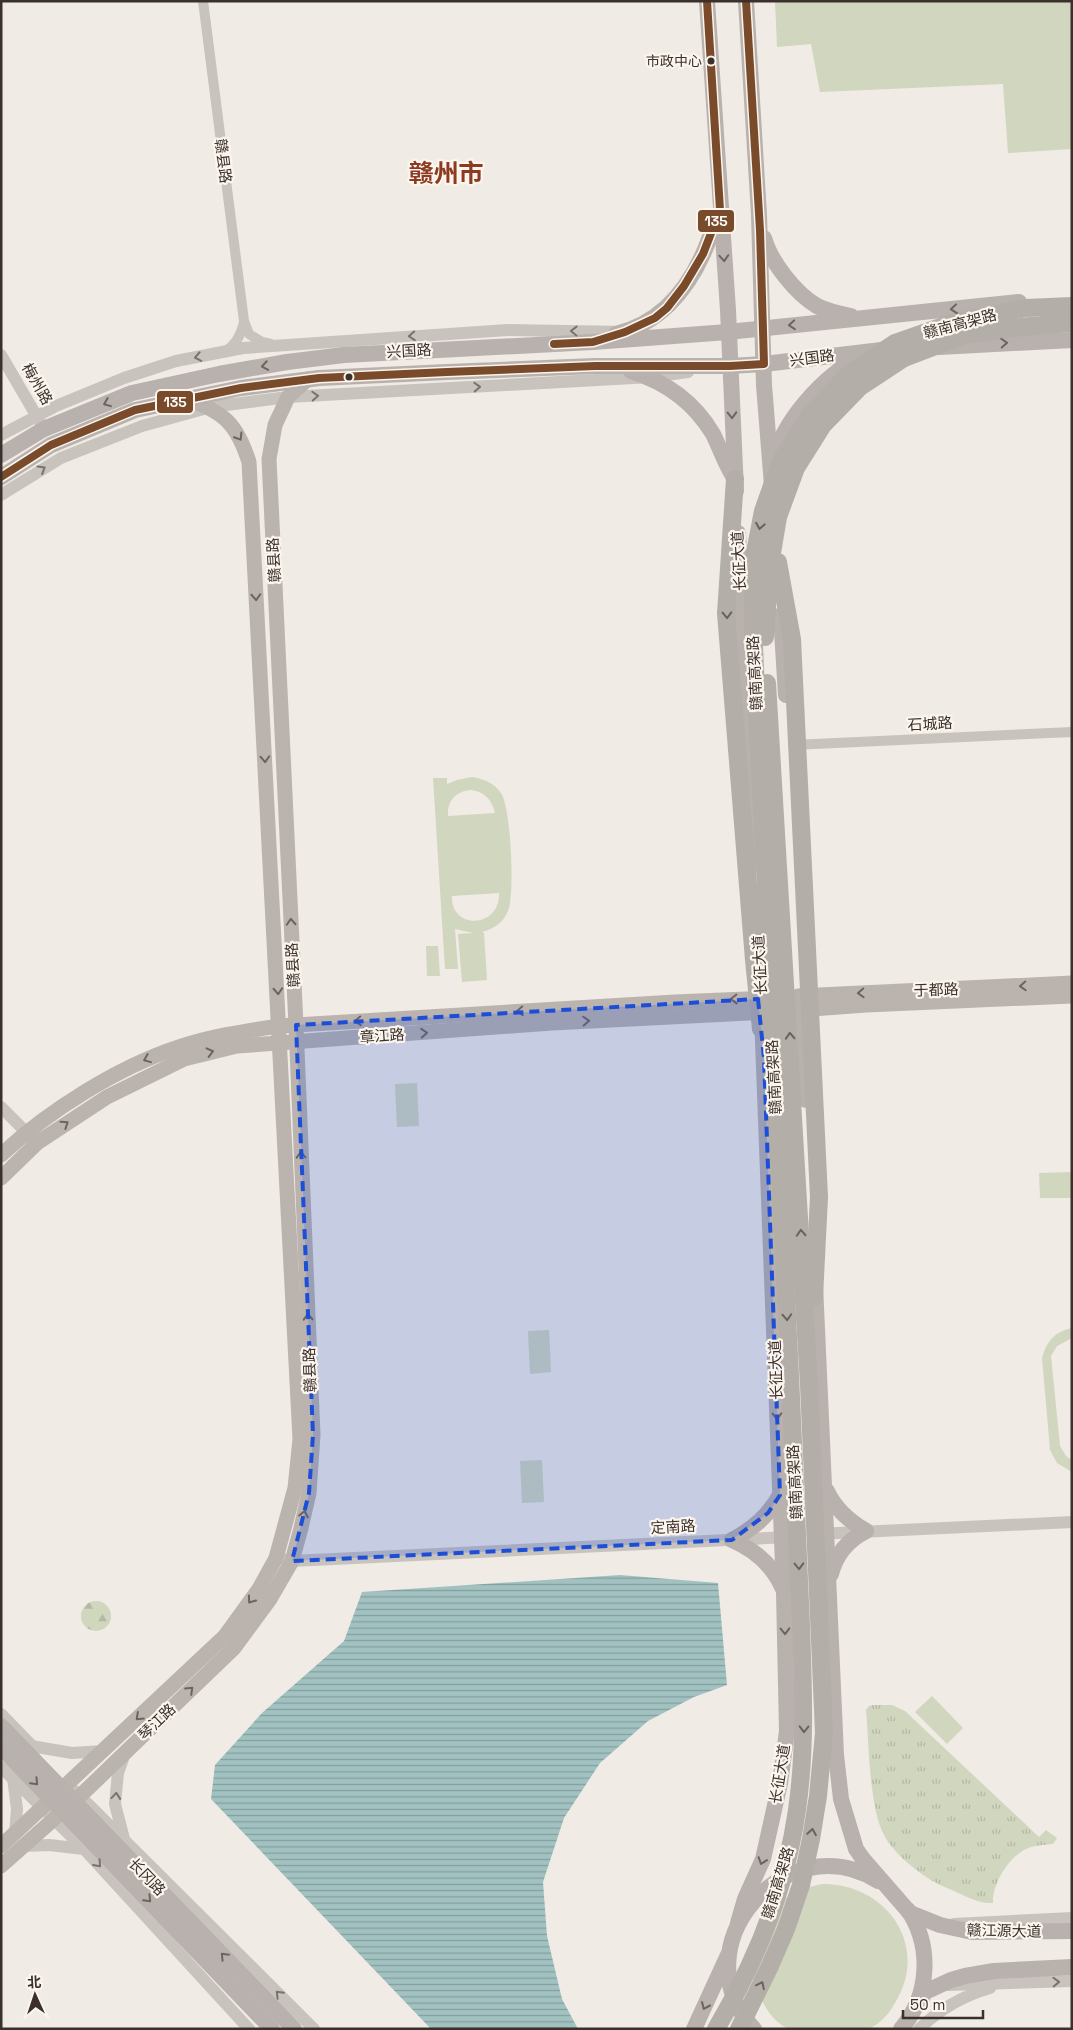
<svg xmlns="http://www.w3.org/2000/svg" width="1073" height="2030" font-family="'Space Grotesk','Noto Sans SC',sans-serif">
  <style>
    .grass { fill: url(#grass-tufts) }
    .forest { fill: url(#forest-firs) }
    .green { fill: #d1d6bf; fill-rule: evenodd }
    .water { fill: url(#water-rules) }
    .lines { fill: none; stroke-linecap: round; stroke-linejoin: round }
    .minor { stroke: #c9c3be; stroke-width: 10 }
    .tertiary { stroke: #c9c3be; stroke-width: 12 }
    .secondary { stroke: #bab3ae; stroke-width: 15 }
    .primary { stroke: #b8b1ad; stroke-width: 16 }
    .trunk-bridge { stroke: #b4aea8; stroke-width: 18 }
    .bus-1-casing { stroke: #fbf5ee; stroke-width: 11 }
    .bus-1 { stroke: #7a4b2a; stroke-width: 8 }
    .oneway { stroke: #6d645f }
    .oneway2 { stroke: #7b726d }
    .oneway3 { stroke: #6e645f }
    .oneway4 { stroke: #6b625d }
    .marked { fill: #1d4ed8; fill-opacity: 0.2; stroke: #1d4ed8; stroke-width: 4; stroke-dasharray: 10 6; stroke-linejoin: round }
    .bus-dot { fill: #3b302b; stroke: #fbf5ee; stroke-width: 2 }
    .labels { text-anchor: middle; stroke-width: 4.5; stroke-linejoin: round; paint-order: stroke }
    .bus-label { font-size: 14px; fill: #3b302b; stroke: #fbf5ee; text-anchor: end }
    .street-label { font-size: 15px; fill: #3b302b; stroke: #fbf5ee }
    .town-label { font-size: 25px; font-weight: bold; fill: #8c3b22; stroke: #fbf5ee }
    .line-badge { stroke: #fbf5ee; stroke-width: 2 }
    .badge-label { font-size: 14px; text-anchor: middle; font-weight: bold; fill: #fff }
  </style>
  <defs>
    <pattern id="grass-tufts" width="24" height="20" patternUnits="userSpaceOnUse" patternTransform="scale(1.25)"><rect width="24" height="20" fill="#d1d6bf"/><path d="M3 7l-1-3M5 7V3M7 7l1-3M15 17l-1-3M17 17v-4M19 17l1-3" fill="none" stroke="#b4b8a4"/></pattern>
    <pattern id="forest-firs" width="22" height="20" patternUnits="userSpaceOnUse" patternTransform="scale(1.25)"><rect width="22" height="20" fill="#d1d6bf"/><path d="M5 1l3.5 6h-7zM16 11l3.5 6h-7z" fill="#b4b8a4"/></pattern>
    <pattern id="water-rules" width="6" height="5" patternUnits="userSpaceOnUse" patternTransform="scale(1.25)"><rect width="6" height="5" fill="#a1c2c1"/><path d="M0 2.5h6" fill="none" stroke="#849e9d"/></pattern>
  </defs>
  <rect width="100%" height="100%" fill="#f0ebe5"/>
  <path class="grass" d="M 873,1705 L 892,1705 L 905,1711 L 1039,1837 L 1046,1830 L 1057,1838 L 1053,1844 C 1044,1845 1034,1845 1026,1849 C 1009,1857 992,1884 993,1903 C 977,1904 962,1894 947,1888 C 926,1880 894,1855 884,1835 C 869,1807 869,1743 866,1710 L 869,1706 Z"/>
  <circle class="forest" cx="96" cy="1616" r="15"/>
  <g class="green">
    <path d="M 775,1 L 1072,1 L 1072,149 L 1008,153 L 1003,84 L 820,92 L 811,44 L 777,47 Z"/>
    <path d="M 472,777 C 484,779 494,783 501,793 C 511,807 515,895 508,911 C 503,923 493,929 482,932 L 484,933 L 487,980 L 462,982 L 458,934 L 473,933 L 455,929 L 458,969 L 445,969 L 433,778 L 447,778 L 447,784 L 457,780 ZM 471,790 C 485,792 492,800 495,813 L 448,816 C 447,801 456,791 471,790 ZM 499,893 C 500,930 450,929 452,896 Z"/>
    <path d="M 426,946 L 438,946 L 440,976 L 427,976 Z"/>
    <path d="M 417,1083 L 419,1126 L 397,1127 L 395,1084 Z"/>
    <path d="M 1072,1172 L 1072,1198 L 1040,1198 L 1039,1173 Z"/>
    <path d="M 1072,1328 L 1072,1338 L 1057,1346 L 1051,1356 L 1060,1446 L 1066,1456 L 1072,1460 L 1072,1472 L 1057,1463 L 1050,1450 L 1042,1358 C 1046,1342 1055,1331 1072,1328 Z"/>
    <path d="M 549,1330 L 551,1372 L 530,1374 L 528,1331 Z"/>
    <path d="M 542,1460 L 544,1502 L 522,1503 L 520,1461 Z"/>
    <path d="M 932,1696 L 963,1728 L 947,1744 L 915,1712 Z"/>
    <path d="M 822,1884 C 885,1883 930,1944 896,2001 C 891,2011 881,2024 870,2028 C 861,2030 825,2029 813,2029 C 806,2029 797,2030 790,2029 C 769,2023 755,1990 752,1971 L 782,1900 L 801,1889 Z"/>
  </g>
  <path class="water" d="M 620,1575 L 718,1583 L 727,1685 L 694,1697 L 648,1721 L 600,1763 L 564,1818 L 543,1882 L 547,1936 L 562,1999 L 578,2029 L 431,2029 L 211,1799 L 215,1765 L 262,1713 L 344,1641 L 362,1592 Z"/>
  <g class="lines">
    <g class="minor">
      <path d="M 203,1 L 244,321 L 249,334 L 262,342 L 271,344"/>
      <path d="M 226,351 C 237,343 241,334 244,322"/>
      <path d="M 793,745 L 1072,732"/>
    </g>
    <g class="tertiary">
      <path d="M 1,355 L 40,422"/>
      <path d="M 1,435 L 56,406 L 124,378 L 176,361 L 243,348 L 508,330 L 626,332"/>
      <path d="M 1,495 L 61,458 L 142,426 L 211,407 L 288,397 L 651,377 L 688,372"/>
      <path d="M 1,1107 L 33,1139"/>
      <path d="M 817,1534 L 1072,1522"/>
      <path d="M 283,1559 L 292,1561 L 790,1537"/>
      <path d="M 1,1714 L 35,1749"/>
      <path d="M 31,1746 L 72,1753 L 103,1751"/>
      <path d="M 1,1767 L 84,1849 L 249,2029"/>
      <path d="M 13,1778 L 17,1809 L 15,1834"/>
      <path d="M 75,1791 L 314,2029"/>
      <path d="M 124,1839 L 115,1804 L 118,1773 L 125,1753"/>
      <path d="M 23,1846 L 49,1845 L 84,1849"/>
      <path d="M 954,1924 L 1072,1918"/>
      <path d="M 948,1985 L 1072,1981"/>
      <path d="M 919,2029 C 940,2009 962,1996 990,1988"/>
    </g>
    <g class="secondary">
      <path d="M 798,996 L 1072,983"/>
      <path d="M 798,1010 L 866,1005 L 1072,996"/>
      <path d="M 1,1155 C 48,1111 118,1067 179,1047 C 211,1036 246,1031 279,1026 L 675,1002 L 770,998"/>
      <path d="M 1,1178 L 37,1143 L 107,1097 L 184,1059 L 237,1046 L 552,1023 L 770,1012"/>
      <path d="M 1,1846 L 225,1636 L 259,1589 L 276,1558 L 295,1488 L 300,1439 L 249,462 C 237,424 224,412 187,399"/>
      <path d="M 1,1866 L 80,1796 L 234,1648 L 270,1599 L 292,1561 L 301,1528 L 309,1493 L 313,1435 L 296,1025 L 269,459 L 275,425 L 288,397 L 308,379"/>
    </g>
    <g class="primary">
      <path d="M 707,1 L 728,310 L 736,491"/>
      <path d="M 746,1 L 759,215 L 764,385 L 772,486"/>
      <path d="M 764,238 C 771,262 795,293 817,306 C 827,311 840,314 851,316"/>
      <path d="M 616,334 C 658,324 686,292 703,254 C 709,241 713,227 718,214"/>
      <path d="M 939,347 L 1072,340"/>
      <path d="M 631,371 C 666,382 694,402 713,434 C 720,448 725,463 733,476"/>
      <path d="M 1,455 L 44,429 L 132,393 L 219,374 L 287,362 L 344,355 L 593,342 L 728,332 L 1019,302"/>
      <path d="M 773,464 C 781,421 824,376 861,356"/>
      <path d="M 1,477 L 51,445 L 135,410 L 241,388 L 319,378 L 447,372 L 595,366 L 730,366 L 764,364 L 890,349"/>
      <path d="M 738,533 L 754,863"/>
      <path d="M 781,615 L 786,695"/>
      <path d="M 801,997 L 806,1100"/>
      <path d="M 815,1284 L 836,1755 L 841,1799 L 856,1849 L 863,1859 L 910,1913 L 940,1925 L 972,1932 L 1072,1931"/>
      <path d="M 827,1491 C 835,1509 849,1521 866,1531"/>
      <path d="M 732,1540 C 755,1550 773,1565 783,1589"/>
      <path d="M 732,1540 C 753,1529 768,1516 780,1495"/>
      <path d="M 831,1574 C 836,1554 848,1540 866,1531"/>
      <path d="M 1,1726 L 294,2029"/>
      <path d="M 1,1747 L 272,2029"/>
      <path d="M 738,1923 L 745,1899 L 763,1859 L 780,1783 L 787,1731 L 784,1592 L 762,1015"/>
      <path d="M 919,2003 L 925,1992 L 951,1980 L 965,1976 L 994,1971 L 1072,1967"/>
      <path d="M 694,2029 L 728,1955"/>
      <path d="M 754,2029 C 678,1948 785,1823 878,1881"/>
      <path d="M 901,2029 C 930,1995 932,1946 908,1910"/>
    </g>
    <g class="trunk-bridge">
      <path d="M 735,479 L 726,613 L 754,960 L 761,1029"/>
      <path d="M 778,562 L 792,639 L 819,1197 L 814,1297"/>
      <path d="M 765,637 L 770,565 L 778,517 L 796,468 L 823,425 L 860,387 L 904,358 L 964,335 L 1030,326 L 1072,323"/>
      <path d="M 716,2029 C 756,1962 786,1887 797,1810 C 806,1748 803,1687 801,1625 C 798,1541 794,1458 790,1375 C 777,1126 765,877 753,627 L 753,563 L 763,511 L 780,463 L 808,417 L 850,373 L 895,343 L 955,322 L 1026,308 L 1072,306"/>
      <path d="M 739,2029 L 770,1966 L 786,1929 L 801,1885 L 811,1839 L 818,1796 L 824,1733 L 809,1385 L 767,683"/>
    </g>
    <defs>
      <g id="bus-1">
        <path d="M 554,344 L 593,342 L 625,332 L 655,318 L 667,308 L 684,286 L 703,254 L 720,210 L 707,1"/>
        <path d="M 1,477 L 51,445 L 135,410 L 241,388 L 319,378 L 447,372 L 595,366 L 730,366 L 764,364 L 760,230 L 746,1"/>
      </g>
    </defs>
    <use href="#bus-1" class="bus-1-casing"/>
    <use href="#bus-1" class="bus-1"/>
  </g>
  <defs><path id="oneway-chevron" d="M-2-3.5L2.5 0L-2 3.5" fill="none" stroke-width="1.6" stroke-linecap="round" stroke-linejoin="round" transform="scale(1.25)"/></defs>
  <g class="oneway">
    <use href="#oneway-chevron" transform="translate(724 258) rotate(86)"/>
    <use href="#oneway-chevron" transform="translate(954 309) rotate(174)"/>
    <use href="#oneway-chevron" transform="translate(792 325) rotate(175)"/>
    <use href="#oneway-chevron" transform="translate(1004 343) rotate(-3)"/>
    <use href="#oneway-chevron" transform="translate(265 366) rotate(170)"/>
    <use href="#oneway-chevron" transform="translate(107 403) rotate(158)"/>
    <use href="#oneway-chevron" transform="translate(732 415) rotate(88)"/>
    <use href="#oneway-chevron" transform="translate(777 1416) rotate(88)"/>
    <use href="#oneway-chevron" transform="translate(785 1631) rotate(89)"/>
    <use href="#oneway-chevron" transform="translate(35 1782) rotate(46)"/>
    <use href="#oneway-chevron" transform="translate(762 1861) rotate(109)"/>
    <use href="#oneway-chevron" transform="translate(148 1899) rotate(46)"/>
    <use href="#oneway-chevron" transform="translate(224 1956) rotate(-134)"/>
    <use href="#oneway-chevron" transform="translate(705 2006) rotate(114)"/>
  </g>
  <g class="oneway2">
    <use href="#oneway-chevron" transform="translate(574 331) rotate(-179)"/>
    <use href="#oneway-chevron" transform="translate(412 336) rotate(176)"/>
    <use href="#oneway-chevron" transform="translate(198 357) rotate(169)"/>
    <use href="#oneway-chevron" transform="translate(477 387) rotate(-3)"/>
    <use href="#oneway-chevron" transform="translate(315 396) rotate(-3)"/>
    <use href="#oneway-chevron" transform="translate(42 469) rotate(-31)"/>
    <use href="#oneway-chevron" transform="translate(116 1796) rotate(-85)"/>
    <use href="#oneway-chevron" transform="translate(98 1864) rotate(48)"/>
    <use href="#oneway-chevron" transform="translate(1056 1982) rotate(-2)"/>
    <use href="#oneway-chevron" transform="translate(279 1994) rotate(-135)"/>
  </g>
  <g class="oneway3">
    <use href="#oneway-chevron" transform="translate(239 437) rotate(58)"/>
    <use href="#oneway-chevron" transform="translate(256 597) rotate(87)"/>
    <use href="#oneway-chevron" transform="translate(265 759) rotate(87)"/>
    <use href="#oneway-chevron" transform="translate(291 922) rotate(-93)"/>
    <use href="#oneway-chevron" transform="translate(1023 986) rotate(177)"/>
    <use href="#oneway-chevron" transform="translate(278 991) rotate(87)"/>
    <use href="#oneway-chevron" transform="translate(861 993) rotate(177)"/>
    <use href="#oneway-chevron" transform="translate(734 999) rotate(179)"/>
    <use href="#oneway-chevron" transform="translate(520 1011) rotate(176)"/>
    <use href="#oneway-chevron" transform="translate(358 1021) rotate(176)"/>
    <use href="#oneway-chevron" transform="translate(586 1021) rotate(-3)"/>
    <use href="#oneway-chevron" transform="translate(424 1033) rotate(-4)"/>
    <use href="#oneway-chevron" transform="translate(210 1052) rotate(-14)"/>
    <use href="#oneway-chevron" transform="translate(147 1059) rotate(158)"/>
    <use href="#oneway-chevron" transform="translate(65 1124) rotate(-34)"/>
    <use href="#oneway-chevron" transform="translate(301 1155) rotate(-92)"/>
    <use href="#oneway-chevron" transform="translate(308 1317) rotate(-92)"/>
    <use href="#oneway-chevron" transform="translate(304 1514) rotate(-78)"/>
    <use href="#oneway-chevron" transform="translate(251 1600) rotate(126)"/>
    <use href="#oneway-chevron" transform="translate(190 1690) rotate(-44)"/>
    <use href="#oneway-chevron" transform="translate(139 1717) rotate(137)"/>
  </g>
  <g class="oneway4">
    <use href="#oneway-chevron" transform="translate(760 526) rotate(100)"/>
    <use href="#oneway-chevron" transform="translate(727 615) rotate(89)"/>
    <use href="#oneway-chevron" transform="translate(790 1036) rotate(-93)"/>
    <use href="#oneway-chevron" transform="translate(801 1233) rotate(-93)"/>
    <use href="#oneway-chevron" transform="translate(787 1317) rotate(87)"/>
    <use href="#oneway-chevron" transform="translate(799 1566) rotate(88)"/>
    <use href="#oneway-chevron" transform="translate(804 1729) rotate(91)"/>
    <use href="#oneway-chevron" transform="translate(812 1832) rotate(-81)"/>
    <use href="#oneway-chevron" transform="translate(761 1985) rotate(-64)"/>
  </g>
  <path class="marked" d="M 758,999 L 764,1058 L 780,1495 L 768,1513 L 732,1540 L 292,1561 L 309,1493 L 313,1435 L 296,1025 Z"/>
  <g class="bus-dot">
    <circle cx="711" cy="61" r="4.5"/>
    <circle cx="349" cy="377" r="4.5"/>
  </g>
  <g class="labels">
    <g class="bus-label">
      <text x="702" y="66">市政中心</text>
    </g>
    <g class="street-label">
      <text transform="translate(223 161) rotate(83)" y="5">赣县路</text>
      <text transform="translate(960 324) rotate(-15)" y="5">赣南高架路</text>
      <text transform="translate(409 351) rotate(-3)" y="5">兴国路</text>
      <text transform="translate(812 358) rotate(-7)" y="5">兴国路</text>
      <text transform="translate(37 384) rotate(60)" y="5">梅州路</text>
      <text transform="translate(274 560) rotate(-93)" y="5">赣县路</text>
      <text transform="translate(739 561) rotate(-93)" y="5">长征大道</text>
      <text transform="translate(755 673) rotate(-93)" y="5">赣南高架路</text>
      <text transform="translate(930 724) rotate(-3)" y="5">石城路</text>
      <text transform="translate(293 965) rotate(-93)" y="5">赣县路</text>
      <text transform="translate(760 965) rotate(-93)" y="5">长征大道</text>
      <text transform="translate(936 990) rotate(-2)" y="5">于都路</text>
      <text transform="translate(382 1036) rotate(-4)" y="5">章江路</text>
      <text transform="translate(774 1077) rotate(-93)" y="5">赣南高架路</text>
      <text transform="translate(310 1370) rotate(-92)" y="5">赣县路</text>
      <text transform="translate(776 1370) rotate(-92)" y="5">长征大道</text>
      <text transform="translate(795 1482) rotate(-93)" y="5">赣南高架路</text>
      <text transform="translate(673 1527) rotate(-3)" y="5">定南路</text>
      <text transform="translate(157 1722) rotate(-44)" y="5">琴江路</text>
      <text transform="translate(780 1774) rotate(-81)" y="5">长征大道</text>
      <text transform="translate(147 1877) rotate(46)" y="5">长冈路</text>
      <text transform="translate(778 1883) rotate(-73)" y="5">赣南高架路</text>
      <text transform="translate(1004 1931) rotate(1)" y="5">赣江源大道</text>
    </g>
    <g class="town-label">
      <text x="446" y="182">赣州市</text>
    </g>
  </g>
  <g class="line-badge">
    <rect x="697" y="209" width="38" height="24" rx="5" fill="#7a4b2a"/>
    <rect x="156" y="390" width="38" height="24" rx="5" fill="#7a4b2a"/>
  </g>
  <g class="badge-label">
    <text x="716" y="226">135</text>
    <text x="175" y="407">135</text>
  </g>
  <rect width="1073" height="2030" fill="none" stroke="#3b302b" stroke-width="5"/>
  <g transform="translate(35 1995) rotate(357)" stroke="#fbf5ee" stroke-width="4" paint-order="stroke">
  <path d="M0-4L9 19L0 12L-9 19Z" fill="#3b302b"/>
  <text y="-8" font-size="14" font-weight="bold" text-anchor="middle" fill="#3b302b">北</text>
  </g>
  <path d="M903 2010v8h80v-8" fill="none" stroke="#3b302b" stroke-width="2.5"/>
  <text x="910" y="2010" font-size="15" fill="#3b302b" stroke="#fbf5ee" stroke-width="4" paint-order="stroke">50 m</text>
</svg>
